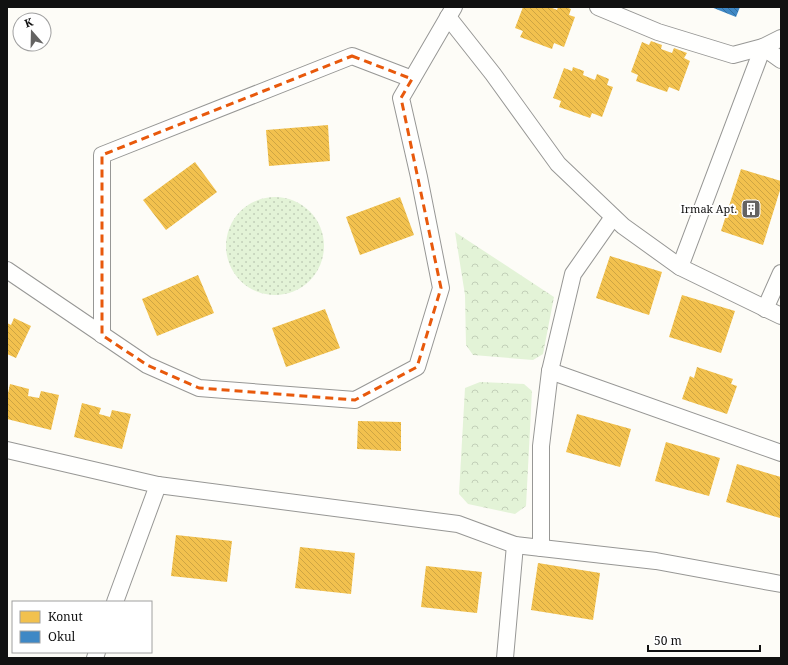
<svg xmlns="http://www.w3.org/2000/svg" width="788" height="665" font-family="'Noto Serif',serif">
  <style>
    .grass { fill: url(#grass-dots) }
    .park { fill: url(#park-crowns) }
    .homes { fill: url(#homes-back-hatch) }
    .schools { fill: url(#schools-back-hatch) }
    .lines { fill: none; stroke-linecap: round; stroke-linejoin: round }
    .minor-casing { stroke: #979795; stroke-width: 18 }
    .minor { stroke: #fffffe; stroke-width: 16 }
    .marked { fill: none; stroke: #e8590c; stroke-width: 3; stroke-dasharray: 8 5; stroke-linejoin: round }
    .labels { text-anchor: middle; stroke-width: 4; stroke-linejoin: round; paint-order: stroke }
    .poi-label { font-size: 11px; fill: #111; stroke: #fff; text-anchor: end }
  </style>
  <defs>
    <pattern id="grass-dots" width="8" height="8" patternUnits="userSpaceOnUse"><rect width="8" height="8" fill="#e3f3d7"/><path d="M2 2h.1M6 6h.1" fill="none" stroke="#c2cfb8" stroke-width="1.8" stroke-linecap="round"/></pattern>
    <pattern id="park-crowns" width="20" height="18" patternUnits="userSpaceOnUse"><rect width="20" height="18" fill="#e3f3d7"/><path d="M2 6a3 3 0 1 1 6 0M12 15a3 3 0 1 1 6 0" fill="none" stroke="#c2cfb8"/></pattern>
    <pattern id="homes-back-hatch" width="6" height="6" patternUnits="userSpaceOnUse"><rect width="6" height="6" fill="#f2c14e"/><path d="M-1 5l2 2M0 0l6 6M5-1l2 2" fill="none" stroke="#cea543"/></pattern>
    <pattern id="schools-back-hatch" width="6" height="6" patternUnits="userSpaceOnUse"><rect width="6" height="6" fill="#3f88c5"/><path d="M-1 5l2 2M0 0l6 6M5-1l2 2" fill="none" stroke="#336e9f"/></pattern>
  </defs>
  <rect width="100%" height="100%" fill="#fdfcf7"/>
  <circle class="grass" cx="275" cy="246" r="49"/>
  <g class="park">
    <path d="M 455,232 L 554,297 L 543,354 L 533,360 L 473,355 L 466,345 L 465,295 Z"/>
    <path d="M 480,382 L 524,384 L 532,391 L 526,506 L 515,514 L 468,504 L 459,494 L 465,388 Z"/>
  </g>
  <g class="homes">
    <path d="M 523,7 L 550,7 L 557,10 L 558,7 L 566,7 L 571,9 L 569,15 L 575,17 L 564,47 L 554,43 L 552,49 L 520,37 L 523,31 L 515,28 Z"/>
    <path d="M 651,41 L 662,45 L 661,49 L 672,53 L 674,48 L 687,53 L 684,58 L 690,61 L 679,91 L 669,87 L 667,92 L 636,81 L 638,75 L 631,72 L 642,42 L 649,45 Z"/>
    <path d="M 573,67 L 584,71 L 583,75 L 595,80 L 597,74 L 609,79 L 607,85 L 613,87 L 602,117 L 592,113 L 590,118 L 559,107 L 561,101 L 553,98 L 564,68 L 572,71 Z"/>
    <path d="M 328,125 L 330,161 L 269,166 L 266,130 Z"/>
    <path d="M 195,162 L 217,192 L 166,230 L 143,200 Z"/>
    <path d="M 741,169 L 781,181 L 781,187 L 763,245 L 721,231 Z"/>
    <path d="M 400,197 L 414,235 L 360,255 L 346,217 Z"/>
    <path d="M 610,256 L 662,272 L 649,315 L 596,298 Z"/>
    <path d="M 198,275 L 214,313 L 157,336 L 142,299 Z"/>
    <path d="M 682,295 L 735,311 L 721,353 L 669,337 Z"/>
    <path d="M 325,309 L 340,348 L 286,367 L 272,328 Z"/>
    <path d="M 14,318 L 31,326 L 16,358 L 7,354 L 7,323 L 11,325 Z"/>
    <path d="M 697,367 L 733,379 L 731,384 L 737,386 L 727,414 L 682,399 L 690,376 L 694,378 Z"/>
    <path d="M 10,384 L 29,389 L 28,396 L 39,398 L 41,391 L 59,395 L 51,430 L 7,419 L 7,398 Z"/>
    <path d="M 82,403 L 101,408 L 99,414 L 110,417 L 112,410 L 131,414 L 122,449 L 74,437 Z"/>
    <path d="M 577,414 L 631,429 L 620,467 L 566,452 Z"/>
    <path d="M 358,421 L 401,422 L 401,451 L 357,449 Z"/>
    <path d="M 666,442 L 720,458 L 709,496 L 655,481 Z"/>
    <path d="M 737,464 L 781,477 L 780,518 L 726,502 Z"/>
    <path d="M 176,535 L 232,541 L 227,582 L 171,576 Z"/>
    <path d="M 300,547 L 355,553 L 351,594 L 295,588 Z"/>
    <path d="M 538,563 L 600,573 L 593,620 L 531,610 Z"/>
    <path d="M 426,566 L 482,572 L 477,613 L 421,607 Z"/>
  </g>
  <path class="schools" d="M 711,7 L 740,7 L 736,17 Z"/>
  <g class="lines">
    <defs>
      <g id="minor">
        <path d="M 598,7 L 658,32 L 733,55 L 763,47 L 781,38"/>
        <path d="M 448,17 L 493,74 L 558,164 L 623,226 L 680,267"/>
        <path d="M 781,60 L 763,47 L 680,267 L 781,316"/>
        <path d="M 7,270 L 147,365 L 199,388 L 355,400 L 417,367 L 441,288 L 419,177 L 401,98 L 454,7"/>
        <path d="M 765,309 L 781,273"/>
        <path d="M 102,335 L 102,155 L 352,56 L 412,79"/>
        <path d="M 550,371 L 781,453"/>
        <path d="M 7,450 L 158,485 L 458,524 L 515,545 L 656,561 L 781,584"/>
        <path d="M 541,548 L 541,446 L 550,371 L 573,274 L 613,217"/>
        <path d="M 115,602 L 158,485"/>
        <path d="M 95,658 L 97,652"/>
        <path d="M 505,658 L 515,545"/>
      </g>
    </defs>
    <use href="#minor" class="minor-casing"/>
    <use href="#minor" class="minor"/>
  </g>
  <path class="marked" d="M 352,56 L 412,79 L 401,98 L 441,288 L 417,367 L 355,400 L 199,388 L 147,365 L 102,335 L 102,155 Z"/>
  <defs>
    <symbol id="building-square" viewBox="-11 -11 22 22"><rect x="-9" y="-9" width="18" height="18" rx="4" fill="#646362" stroke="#fff"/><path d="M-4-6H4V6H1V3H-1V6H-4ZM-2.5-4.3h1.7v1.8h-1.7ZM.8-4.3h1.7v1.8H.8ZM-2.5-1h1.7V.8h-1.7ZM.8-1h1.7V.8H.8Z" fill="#fff"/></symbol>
  </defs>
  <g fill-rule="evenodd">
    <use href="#building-square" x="740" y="198" width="22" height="22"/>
  </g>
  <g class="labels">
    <g class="poi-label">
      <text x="737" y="213">Irmak Apt.</text>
    </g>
  </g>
  <rect width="788" height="665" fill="none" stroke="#111111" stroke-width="16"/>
  <rect x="12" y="601" width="140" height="52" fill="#ffffff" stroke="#a0a0a0"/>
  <rect x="20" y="611" width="20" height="12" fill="#f2c14e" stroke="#a0a0a0"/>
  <text x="48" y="621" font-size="12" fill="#111111">Konut</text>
  <rect x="20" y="631" width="20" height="12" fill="#3f88c5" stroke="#a0a0a0"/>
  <text x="48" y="641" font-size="12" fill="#111111">Okul</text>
  <g transform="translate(32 32) rotate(340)"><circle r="19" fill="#ffffff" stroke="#a0a0a0"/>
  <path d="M0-3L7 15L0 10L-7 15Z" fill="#646362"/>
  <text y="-6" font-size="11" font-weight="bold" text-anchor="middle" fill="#111111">K</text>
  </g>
  <path d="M648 645v6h112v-6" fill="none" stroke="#111111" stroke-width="2"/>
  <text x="654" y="645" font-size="12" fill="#111111" stroke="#ffffff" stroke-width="3" paint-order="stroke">50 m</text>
</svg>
